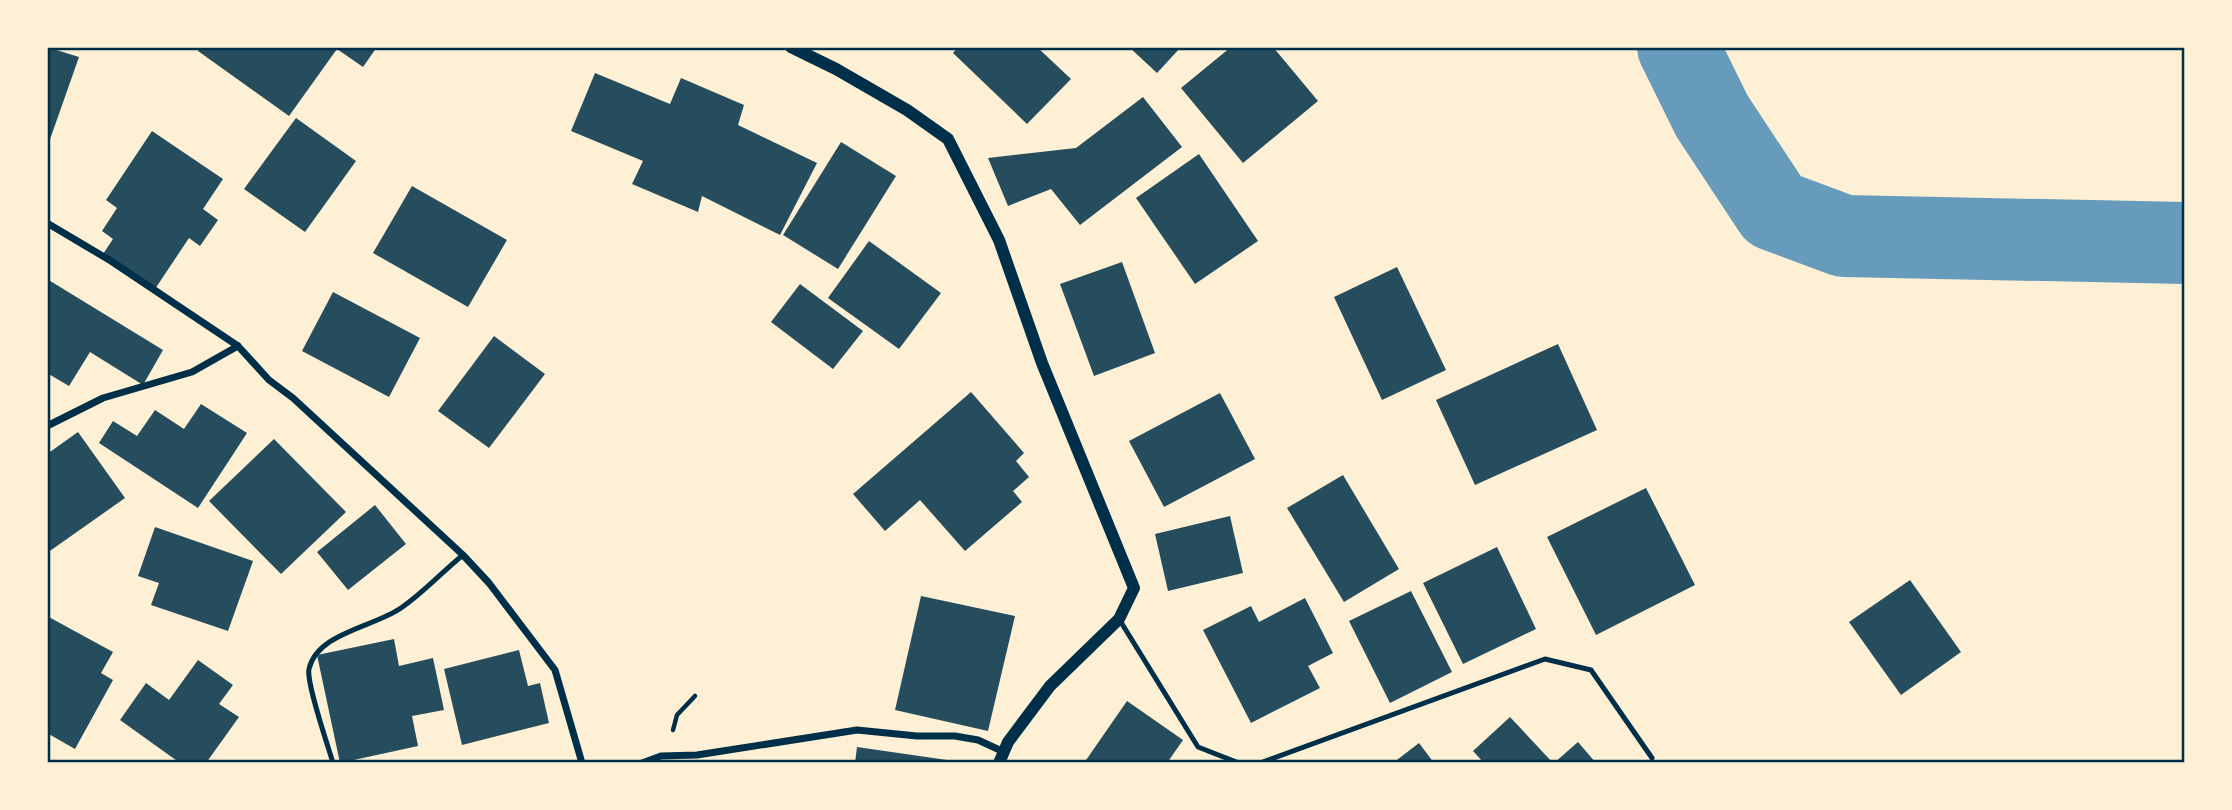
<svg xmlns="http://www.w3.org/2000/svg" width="2232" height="810" font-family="Arial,sans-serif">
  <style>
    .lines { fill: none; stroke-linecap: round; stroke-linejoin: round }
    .river { stroke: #669bbc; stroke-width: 82 }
    .building { fill: #264d5e }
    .path { stroke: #003049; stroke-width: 4.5 }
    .service { stroke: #003049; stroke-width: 5 }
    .minor { stroke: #003049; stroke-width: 7 }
    .tertiary { stroke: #003049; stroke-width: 12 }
    .neatline { fill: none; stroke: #003049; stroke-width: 2.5 }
  </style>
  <rect width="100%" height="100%" fill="#fdf0d5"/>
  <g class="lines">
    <path class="river" d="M 1678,47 L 1712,116 L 1774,210 L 1844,236 L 2185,243"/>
  </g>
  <g class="building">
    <path d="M 47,47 L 79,57 L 48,145 L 47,145 Z"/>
    <path d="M 200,47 L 377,47 L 363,67 L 337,49 L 289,116 L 198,51 Z"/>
    <path d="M 958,47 L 1037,47 L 1071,79 L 1027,124 L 953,53 Z"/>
    <path d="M 1129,47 L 1181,47 L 1157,73 Z"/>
    <path d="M 1231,47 L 1273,47 L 1318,101 L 1243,163 L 1181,88 Z"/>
    <path d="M 595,73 L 670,104 L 681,78 L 744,105 L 738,125 L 817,163 L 780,235 L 702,196 L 698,212 L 632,184 L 643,161 L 571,131 Z"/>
    <path d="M 1143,97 L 1182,147 L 1080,225 L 1051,189 L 1008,206 L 988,158 L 1076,148 Z"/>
    <path d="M 296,118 L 356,161 L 305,232 L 244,189 Z"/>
    <path d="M 152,131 L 223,179 L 203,209 L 218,220 L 200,246 L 189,238 L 155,289 L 103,254 L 113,239 L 102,231 L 117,208 L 106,200 Z"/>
    <path d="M 841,142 L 896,176 L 838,269 L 783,235 Z"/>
    <path d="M 1199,154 L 1258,241 L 1195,284 L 1136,198 Z"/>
    <path d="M 412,186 L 507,240 L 468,307 L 373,253 Z"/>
    <path d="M 869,241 L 941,293 L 899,349 L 828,298 Z"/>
    <path d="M 1122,262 L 1155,353 L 1094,376 L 1060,284 Z"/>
    <path d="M 1397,267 L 1446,370 L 1382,400 L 1334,297 Z"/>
    <path d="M 47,279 L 163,350 L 143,385 L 90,352 L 69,386 L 47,373 Z"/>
    <path d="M 800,284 L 863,331 L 833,369 L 771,322 Z"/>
    <path d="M 333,292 L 420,338 L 389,397 L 302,351 Z"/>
    <path d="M 494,336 L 545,374 L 489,448 L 438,411 Z"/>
    <path d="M 1558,344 L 1597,430 L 1475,485 L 1436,400 Z"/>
    <path d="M 971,392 L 1024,453 L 1016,461 L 1029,477 L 1013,491 L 1022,502 L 965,551 L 920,500 L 885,531 L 853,494 Z"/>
    <path d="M 1220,393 L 1255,459 L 1164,507 L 1129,441 Z"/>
    <path d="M 201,404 L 247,433 L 198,508 L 99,443 L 113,421 L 137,436 L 155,410 L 184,429 Z"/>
    <path d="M 78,432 L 125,498 L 47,553 L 47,454 Z"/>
    <path d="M 274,439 L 346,512 L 281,574 L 209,501 Z"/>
    <path d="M 1343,475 L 1399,569 L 1344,602 L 1287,508 Z"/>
    <path d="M 1646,488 L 1695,585 L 1596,635 L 1547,537 Z"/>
    <path d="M 375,505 L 406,544 L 348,590 L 317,552 Z"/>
    <path d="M 1230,516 L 1243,573 L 1168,591 L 1155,534 Z"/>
    <path d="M 155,527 L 253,561 L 228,631 L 151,605 L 159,583 L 138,576 Z"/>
    <path d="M 1497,547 L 1536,629 L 1463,664 L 1423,583 Z"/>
    <path d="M 1910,580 L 1961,652 L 1901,695 L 1849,622 Z"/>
    <path d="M 1411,591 L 1452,672 L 1390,703 L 1349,621 Z"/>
    <path d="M 921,596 L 1015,616 L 988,731 L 895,710 Z"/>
    <path d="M 1305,598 L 1333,653 L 1308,666 L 1320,688 L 1251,723 L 1203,630 L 1251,606 L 1259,622 Z"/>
    <path d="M 47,616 L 113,652 L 101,673 L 113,680 L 75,749 L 47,733 Z"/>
    <path d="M 394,639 L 399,666 L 433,658 L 444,710 L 412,716 L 418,746 L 340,763 L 317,655 Z"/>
    <path d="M 519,650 L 528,686 L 540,683 L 549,723 L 462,745 L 444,669 Z"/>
    <path d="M 198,660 L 233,685 L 219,704 L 239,717 L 206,763 L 180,763 L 120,720 L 146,683 L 169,700 Z"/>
    <path d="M 1127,701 L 1183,740 L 1167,763 L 1084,763 Z"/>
    <path d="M 1510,717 L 1553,763 L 1484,763 L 1473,751 Z"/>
    <path d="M 1578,742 L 1596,763 L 1554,763 Z"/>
    <path d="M 1419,743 L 1434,763 L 1393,763 Z"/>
    <path d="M 857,747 L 954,761 L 954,763 L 855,763 Z"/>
  </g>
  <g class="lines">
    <path class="path" d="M 673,730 L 677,715 L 695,696"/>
    <g class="service">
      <path d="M 1119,619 L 1198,747 L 1239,763"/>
      <path d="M 333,763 C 328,746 306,682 309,669 C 317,633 374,627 401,608 C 423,593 442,572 463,555"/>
      <path d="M 1260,763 L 1545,659 L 1591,670 L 1652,758"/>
    </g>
    <g class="minor">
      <path d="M 47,223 L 111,261 L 238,346 L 269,380 L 293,398 L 463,555 L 489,583 L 555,670 L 582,763"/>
      <path d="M 47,426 L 103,398 L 192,372 L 238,346"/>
      <path d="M 642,763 L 661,756 L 697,755 L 857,730 L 917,736 L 955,736 L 978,740 L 1004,752"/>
    </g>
    <path class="tertiary" d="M 791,47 L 836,69 L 907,110 L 948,139 L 999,240 L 1042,363 L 1134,588 L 1119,619 L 1050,686 L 1008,742 L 999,763"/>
  </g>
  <rect width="2232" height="810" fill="none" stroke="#fdf0d5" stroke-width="98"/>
  <rect x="49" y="49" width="2134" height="712" class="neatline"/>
</svg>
